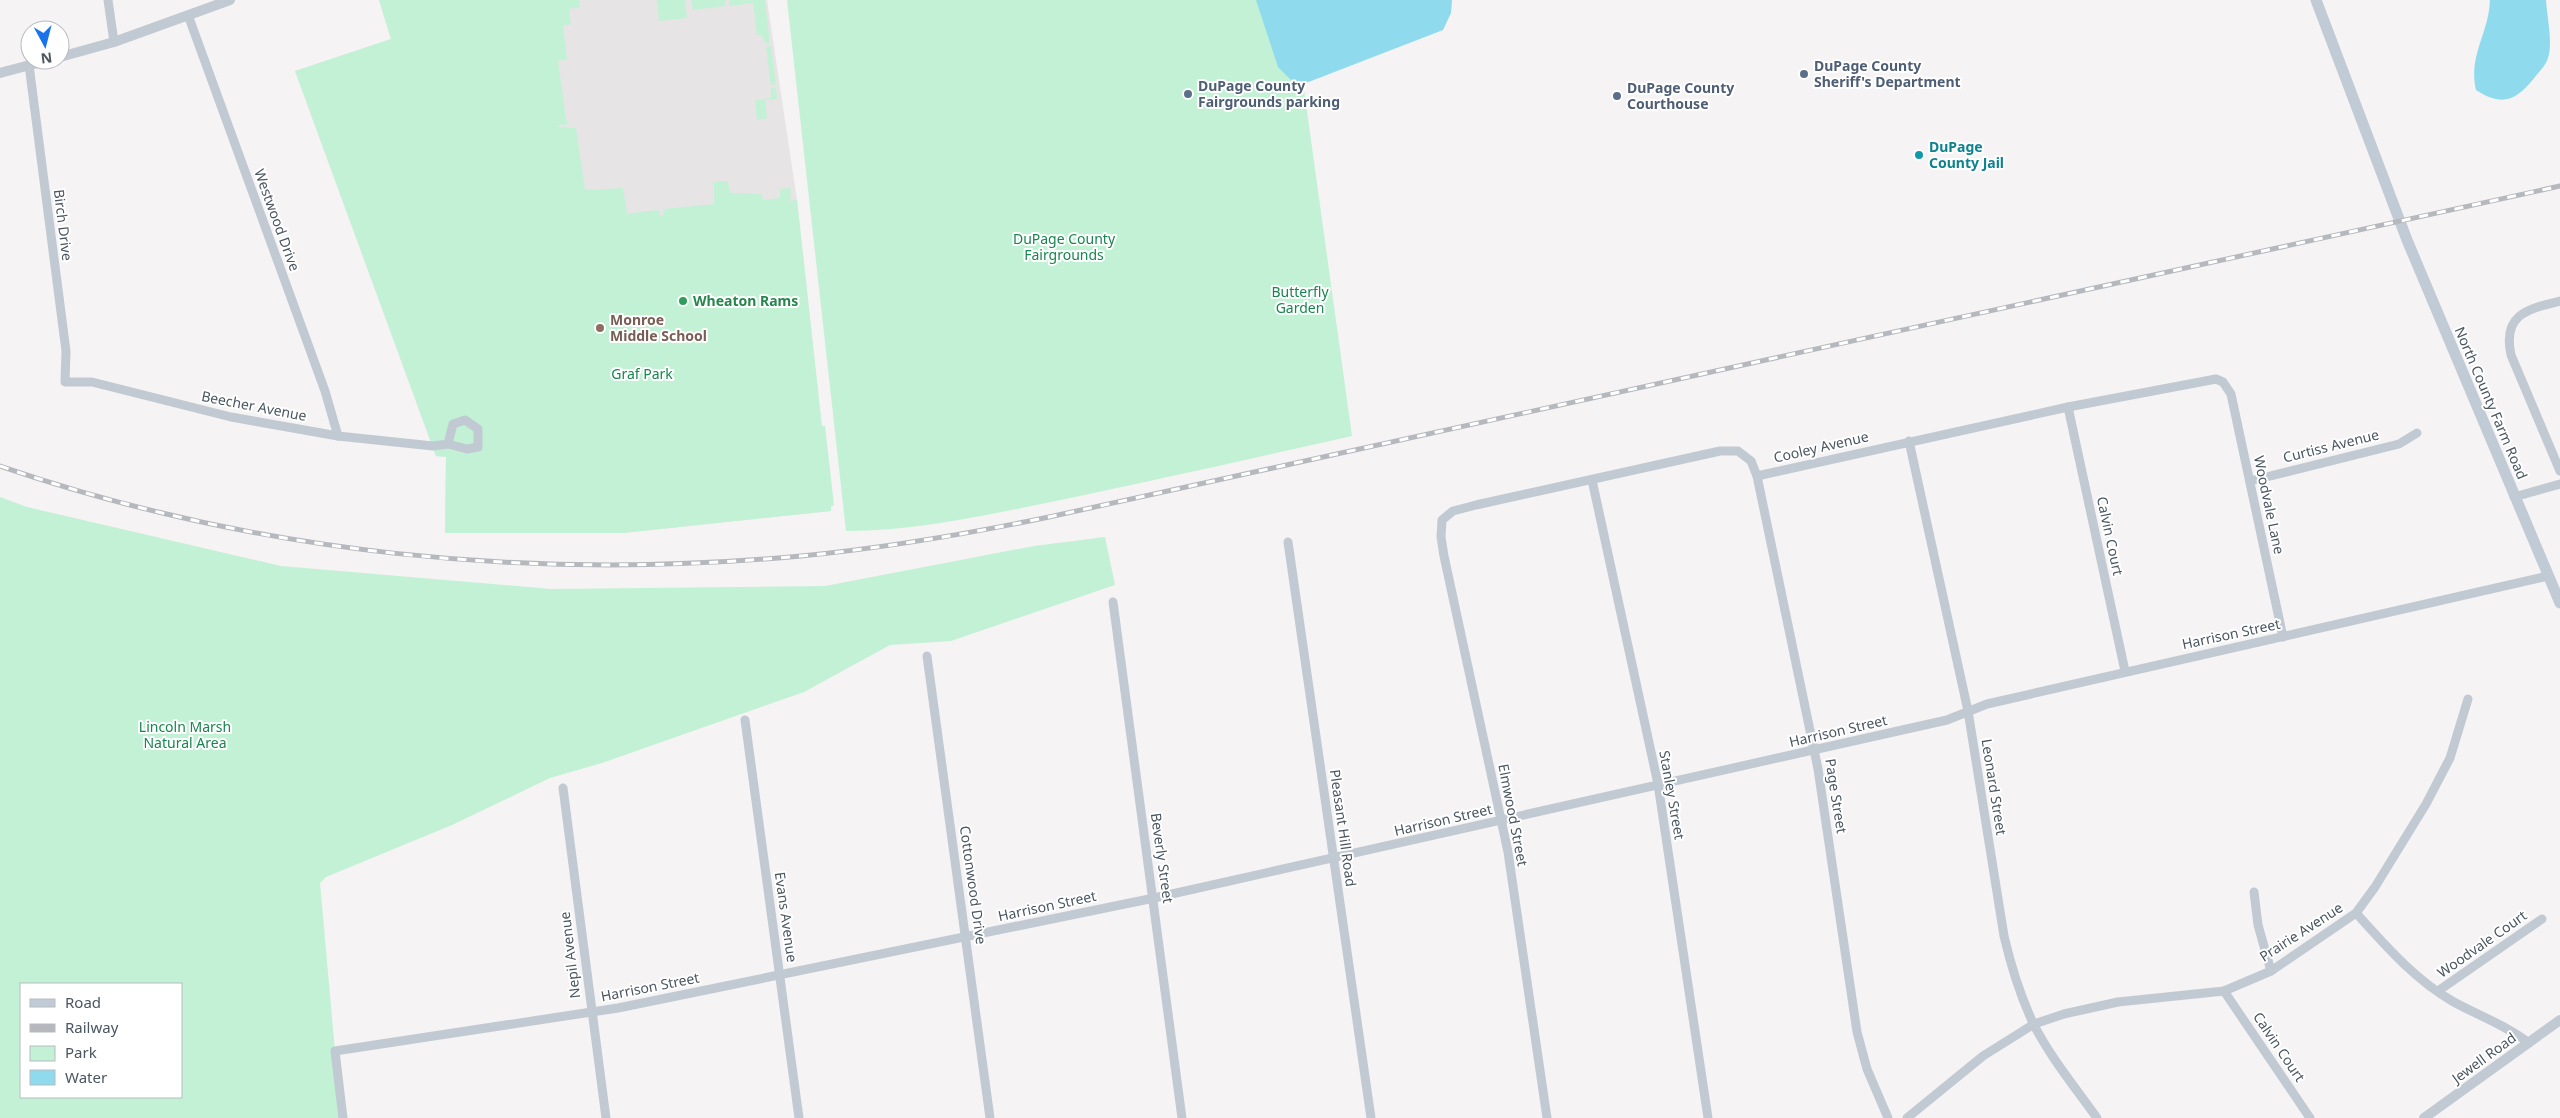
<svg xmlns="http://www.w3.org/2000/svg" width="2560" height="1118" font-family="'Noto Sans',sans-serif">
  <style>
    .education { fill: #e6e4e5 }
    .green { fill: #c3f1d5; fill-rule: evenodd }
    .water { fill: #90daee }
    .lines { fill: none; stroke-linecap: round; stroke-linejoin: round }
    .minor { stroke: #c1cad2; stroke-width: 9 }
    .tertiary { stroke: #c1cad2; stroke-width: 10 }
    .secondary { stroke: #c1cbd6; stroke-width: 11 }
    .rail-casing { stroke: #b5b8bd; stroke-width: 5 }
    .rail { stroke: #fff; stroke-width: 3; stroke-dasharray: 9; stroke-linecap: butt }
    .service-dot { fill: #5c6f8a; stroke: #fff; stroke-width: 2 }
    .culture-dot { fill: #0f9aa8; stroke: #fff; stroke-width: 2 }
    .leisure-dot { fill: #2e9e5b; stroke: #fff; stroke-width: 2 }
    .education-dot { fill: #8d6e63; stroke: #fff; stroke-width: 2 }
    .labels { text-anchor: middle; stroke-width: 4; stroke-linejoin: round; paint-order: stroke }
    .service-label { font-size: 14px; font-weight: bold; fill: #4e5e75; stroke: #fff; text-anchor: start }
    .culture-label { font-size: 14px; font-weight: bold; fill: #0d838f; stroke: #fff; text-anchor: start }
    .street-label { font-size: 14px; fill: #4a5661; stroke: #fff }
    .park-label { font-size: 14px; fill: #17864f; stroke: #fff }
    .leisure-label { font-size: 14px; font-weight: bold; fill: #27864d; stroke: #fff; text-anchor: start }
    .education-label { font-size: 14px; font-weight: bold; fill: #785e54; stroke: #fff; text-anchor: start }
  </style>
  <rect width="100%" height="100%" fill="#f5f3f3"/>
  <path class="education" d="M 379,0 L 767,0 L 797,200 L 831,511 L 623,533 L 445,533 L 446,457 L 436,456 L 295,71 L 391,39 Z"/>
  <g class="green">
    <path d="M 379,0 L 579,0 L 580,7 L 569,9 L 571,24 L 563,26 L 567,59 L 558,61 L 566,119 L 568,124 L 575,124 L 558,125 L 559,127 L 576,128 L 585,190 L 623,188 L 627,214 L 656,210 L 659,211 L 660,216 L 664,215 L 663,209 L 714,204 L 714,182 L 727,181 L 731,193 L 762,194 L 763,200 L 780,198 L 780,189 L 791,188 L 790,201 L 797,200 L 822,426 L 825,426 L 834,505 L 831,507 L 831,511 L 623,533 L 445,533 L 446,457 L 436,456 L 295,71 L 391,39 Z"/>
    <path d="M 657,0 L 685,0 L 687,18 L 659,21 Z"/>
    <path d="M 691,0 L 725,0 L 725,6 L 693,10 Z"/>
    <path d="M 729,0 L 765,0 L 770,43 L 765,43 L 762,35 L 757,35 L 753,3 L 729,6 Z"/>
    <path d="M 787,0 L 1288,0 L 1301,68 L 1352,436 C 1254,458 1155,480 1056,501 C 987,515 916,531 846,531 Z"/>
    <path d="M 771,46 L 776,84 L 771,85 L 766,47 Z"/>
    <path d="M 771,88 L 776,88 L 777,99 L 765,100 L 767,118 L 757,120 L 755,100 L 771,98 Z"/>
    <path d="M 0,497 L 27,507 L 281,566 L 551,589 L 825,586 L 1034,546 L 1105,537 L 1115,585 L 951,641 L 890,645 L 804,692 L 602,763 L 550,778 L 452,825 L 326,877 L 320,883 L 335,1051 L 343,1118 L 0,1118 ZM 21,984 L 181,984 L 181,1097 L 21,1097 Z"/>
  </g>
  <g class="water">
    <path d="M 1256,0 L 1452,0 L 1451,13 L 1443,30 L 1306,83 L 1291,80 L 1278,67 Z"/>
    <path d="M 2490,0 L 2546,0 C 2547,17 2553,42 2548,58 C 2546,65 2539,72 2535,77 C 2516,101 2502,107 2476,90 C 2468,56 2489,33 2490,0 Z"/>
  </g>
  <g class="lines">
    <g class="minor">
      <path d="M 108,0 L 114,42"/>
      <path d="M 188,15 L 325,391 L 338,436"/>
      <path d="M 29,65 L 66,351 L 65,382 L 92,382 L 231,417 L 338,436 L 433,446 L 448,444 L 453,424 L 465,420 L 478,429 L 478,447 L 467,449 L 448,444"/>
      <path d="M 2560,301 C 2528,309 2502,314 2511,355 L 2560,471"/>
      <path d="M 2068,407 L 2125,671"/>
      <path d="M 1909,441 L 1968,711 L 2004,936 C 2011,966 2020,995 2033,1023 C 2050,1057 2075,1087 2097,1118"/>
      <path d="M 1757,476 L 2068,407 L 2216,379 L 2223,382 L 2231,394 L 2283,637"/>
      <path d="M 1592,480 L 1658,784 L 1708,1118"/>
      <path d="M 2250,481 L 2399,444 L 2417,433"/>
      <path d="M 2514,497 L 2560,484"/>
      <path d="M 1288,542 L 1371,1118"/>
      <path d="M 1113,602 L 1182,1118"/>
      <path d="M 927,656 L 990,1118"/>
      <path d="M 745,720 L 799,1118"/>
      <path d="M 563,788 L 606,1118"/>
      <path d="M 2254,892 L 2258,925 L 2271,971"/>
      <path d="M 2356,913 C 2385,945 2414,979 2452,1001 C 2477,1015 2506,1025 2529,1043"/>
      <path d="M 2224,991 L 2310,1118"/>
      <path d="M 2438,991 L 2542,919"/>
      <path d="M 343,1118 L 335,1051 L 618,1008 L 1154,898 L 1947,720 L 1987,704 L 2548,576"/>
      <path d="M 1547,1118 L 1508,852 L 1444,556 L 1441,537 L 1442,520 L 1453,511 L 1476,505 L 1720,451 L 1738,451 L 1751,461 L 1757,476 L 1818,769 L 1857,1032 L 1867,1069 L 1888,1118"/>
      <path d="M 1907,1118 L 1983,1056 L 2034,1024 L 2064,1014 L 2118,1002 L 2224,991 L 2271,971 L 2356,913 L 2375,887 L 2426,804 L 2450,758 L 2468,699"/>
    </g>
    <g class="tertiary">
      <path d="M 60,57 L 114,42 L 230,0"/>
      <path d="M 0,73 L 49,60"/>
      <path d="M 2424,1118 L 2560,1020"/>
    </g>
    <path class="secondary" d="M 2316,0 L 2407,240 L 2560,603"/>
    <defs>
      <path id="rail" d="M 0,466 C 257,554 531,581 801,556 C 884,548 967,534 1049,517 L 2560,186"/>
    </defs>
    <use href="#rail" class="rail-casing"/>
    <use href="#rail" class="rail"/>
  </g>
  <g class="service-dot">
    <circle cx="1804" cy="74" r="5"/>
    <circle cx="1188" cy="94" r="5"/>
    <circle cx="1617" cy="96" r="5"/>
  </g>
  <circle class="culture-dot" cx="1919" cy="155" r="5"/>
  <circle class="leisure-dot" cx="683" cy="301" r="5"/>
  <circle class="education-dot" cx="600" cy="328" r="5"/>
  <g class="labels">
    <g class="service-label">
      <text x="1814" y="71">DuPage County<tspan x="1814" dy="16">Sheriff's Department</tspan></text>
      <text x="1198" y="91">DuPage County<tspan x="1198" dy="16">Fairgrounds parking</tspan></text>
      <text x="1627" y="93">DuPage County<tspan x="1627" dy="16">Courthouse</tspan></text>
    </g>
    <g class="culture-label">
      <text x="1929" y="152">DuPage<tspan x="1929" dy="16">County Jail</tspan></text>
    </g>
    <g class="street-label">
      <text transform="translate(277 220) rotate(70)" y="5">Westwood Drive</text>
      <text transform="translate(63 225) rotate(83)" y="5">Birch Drive</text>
      <text transform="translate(2491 403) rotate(67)" y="5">North County Farm Road</text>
      <text transform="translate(254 406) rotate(11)" y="5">Beecher Avenue</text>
      <text transform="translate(2331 446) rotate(-14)" y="5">Curtiss Avenue</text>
      <text transform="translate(1821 447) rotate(-13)" y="5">Cooley Avenue</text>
      <text transform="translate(2269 505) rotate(78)" y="5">Woodvale Lane</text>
      <text transform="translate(2110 536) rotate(78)" y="5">Calvin Court</text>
      <text transform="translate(2231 634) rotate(-12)" y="5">Harrison Street</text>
      <text transform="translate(1838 731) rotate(-13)" y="5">Harrison Street</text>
      <text transform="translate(1994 787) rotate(81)" y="5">Leonard Street</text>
      <text transform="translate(1672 795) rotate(80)" y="5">Stanley Street</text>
      <text transform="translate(1836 796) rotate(81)" y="5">Page Street</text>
      <text transform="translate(1513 815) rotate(79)" y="5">Elmwood Street</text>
      <text transform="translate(1443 820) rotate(-13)" y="5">Harrison Street</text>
      <text transform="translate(1343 828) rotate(82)" y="5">Pleasant Hill Road</text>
      <text transform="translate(1162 858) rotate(82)" y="5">Beverly Street</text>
      <text transform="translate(973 885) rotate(82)" y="5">Cottonwood Drive</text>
      <text transform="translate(1047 906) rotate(-12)" y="5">Harrison Street</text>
      <text transform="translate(786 917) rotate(82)" y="5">Evans Avenue</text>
      <text transform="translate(2301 932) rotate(-33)" y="5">Prairie Avenue</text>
      <text transform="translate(2482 944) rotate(-35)" y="5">Woodvale Court</text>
      <text transform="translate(570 955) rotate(-97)" y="5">Nepil Avenue</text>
      <text transform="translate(650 987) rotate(-11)" y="5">Harrison Street</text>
      <text transform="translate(2279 1047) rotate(56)" y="5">Calvin Court</text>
      <text transform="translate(2484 1058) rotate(-36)" y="5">Jewell Road</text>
    </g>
    <g class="park-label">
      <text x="1064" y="244">DuPage County<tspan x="1064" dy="16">Fairgrounds</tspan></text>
      <text x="1300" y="297">Butterfly<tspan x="1300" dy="16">Garden</tspan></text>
      <text x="642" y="379">Graf Park</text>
      <text x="185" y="732">Lincoln Marsh<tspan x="185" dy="16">Natural Area</tspan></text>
    </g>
    <g class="leisure-label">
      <text x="693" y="306">Wheaton Rams</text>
    </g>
    <g class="education-label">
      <text x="610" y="325">Monroe<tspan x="610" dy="16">Middle School</tspan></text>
    </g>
  </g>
  <rect x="20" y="983" width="162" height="115" fill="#ffffff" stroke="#b7bbc0"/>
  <rect x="30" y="999" width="25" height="8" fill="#c1cbd6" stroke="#b7bbc0"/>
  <text x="65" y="1008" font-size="15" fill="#4a5661">Road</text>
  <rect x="30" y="1024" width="25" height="8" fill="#b5b8bd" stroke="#b7bbc0"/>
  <text x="65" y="1033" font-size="15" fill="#4a5661">Railway</text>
  <rect x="30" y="1046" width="25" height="15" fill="#c3f1d5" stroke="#b7bbc0"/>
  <text x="65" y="1058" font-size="15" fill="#4a5661">Park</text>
  <rect x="30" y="1070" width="25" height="15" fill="#90daee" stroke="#b7bbc0"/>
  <text x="65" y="1083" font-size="15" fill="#4a5661">Water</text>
  <g transform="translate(45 45) rotate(173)"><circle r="24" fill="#ffffff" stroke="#b7bbc0"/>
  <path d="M0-4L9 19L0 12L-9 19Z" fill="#1a73e8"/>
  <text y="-8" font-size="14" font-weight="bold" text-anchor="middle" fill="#4a5661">N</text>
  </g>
</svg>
